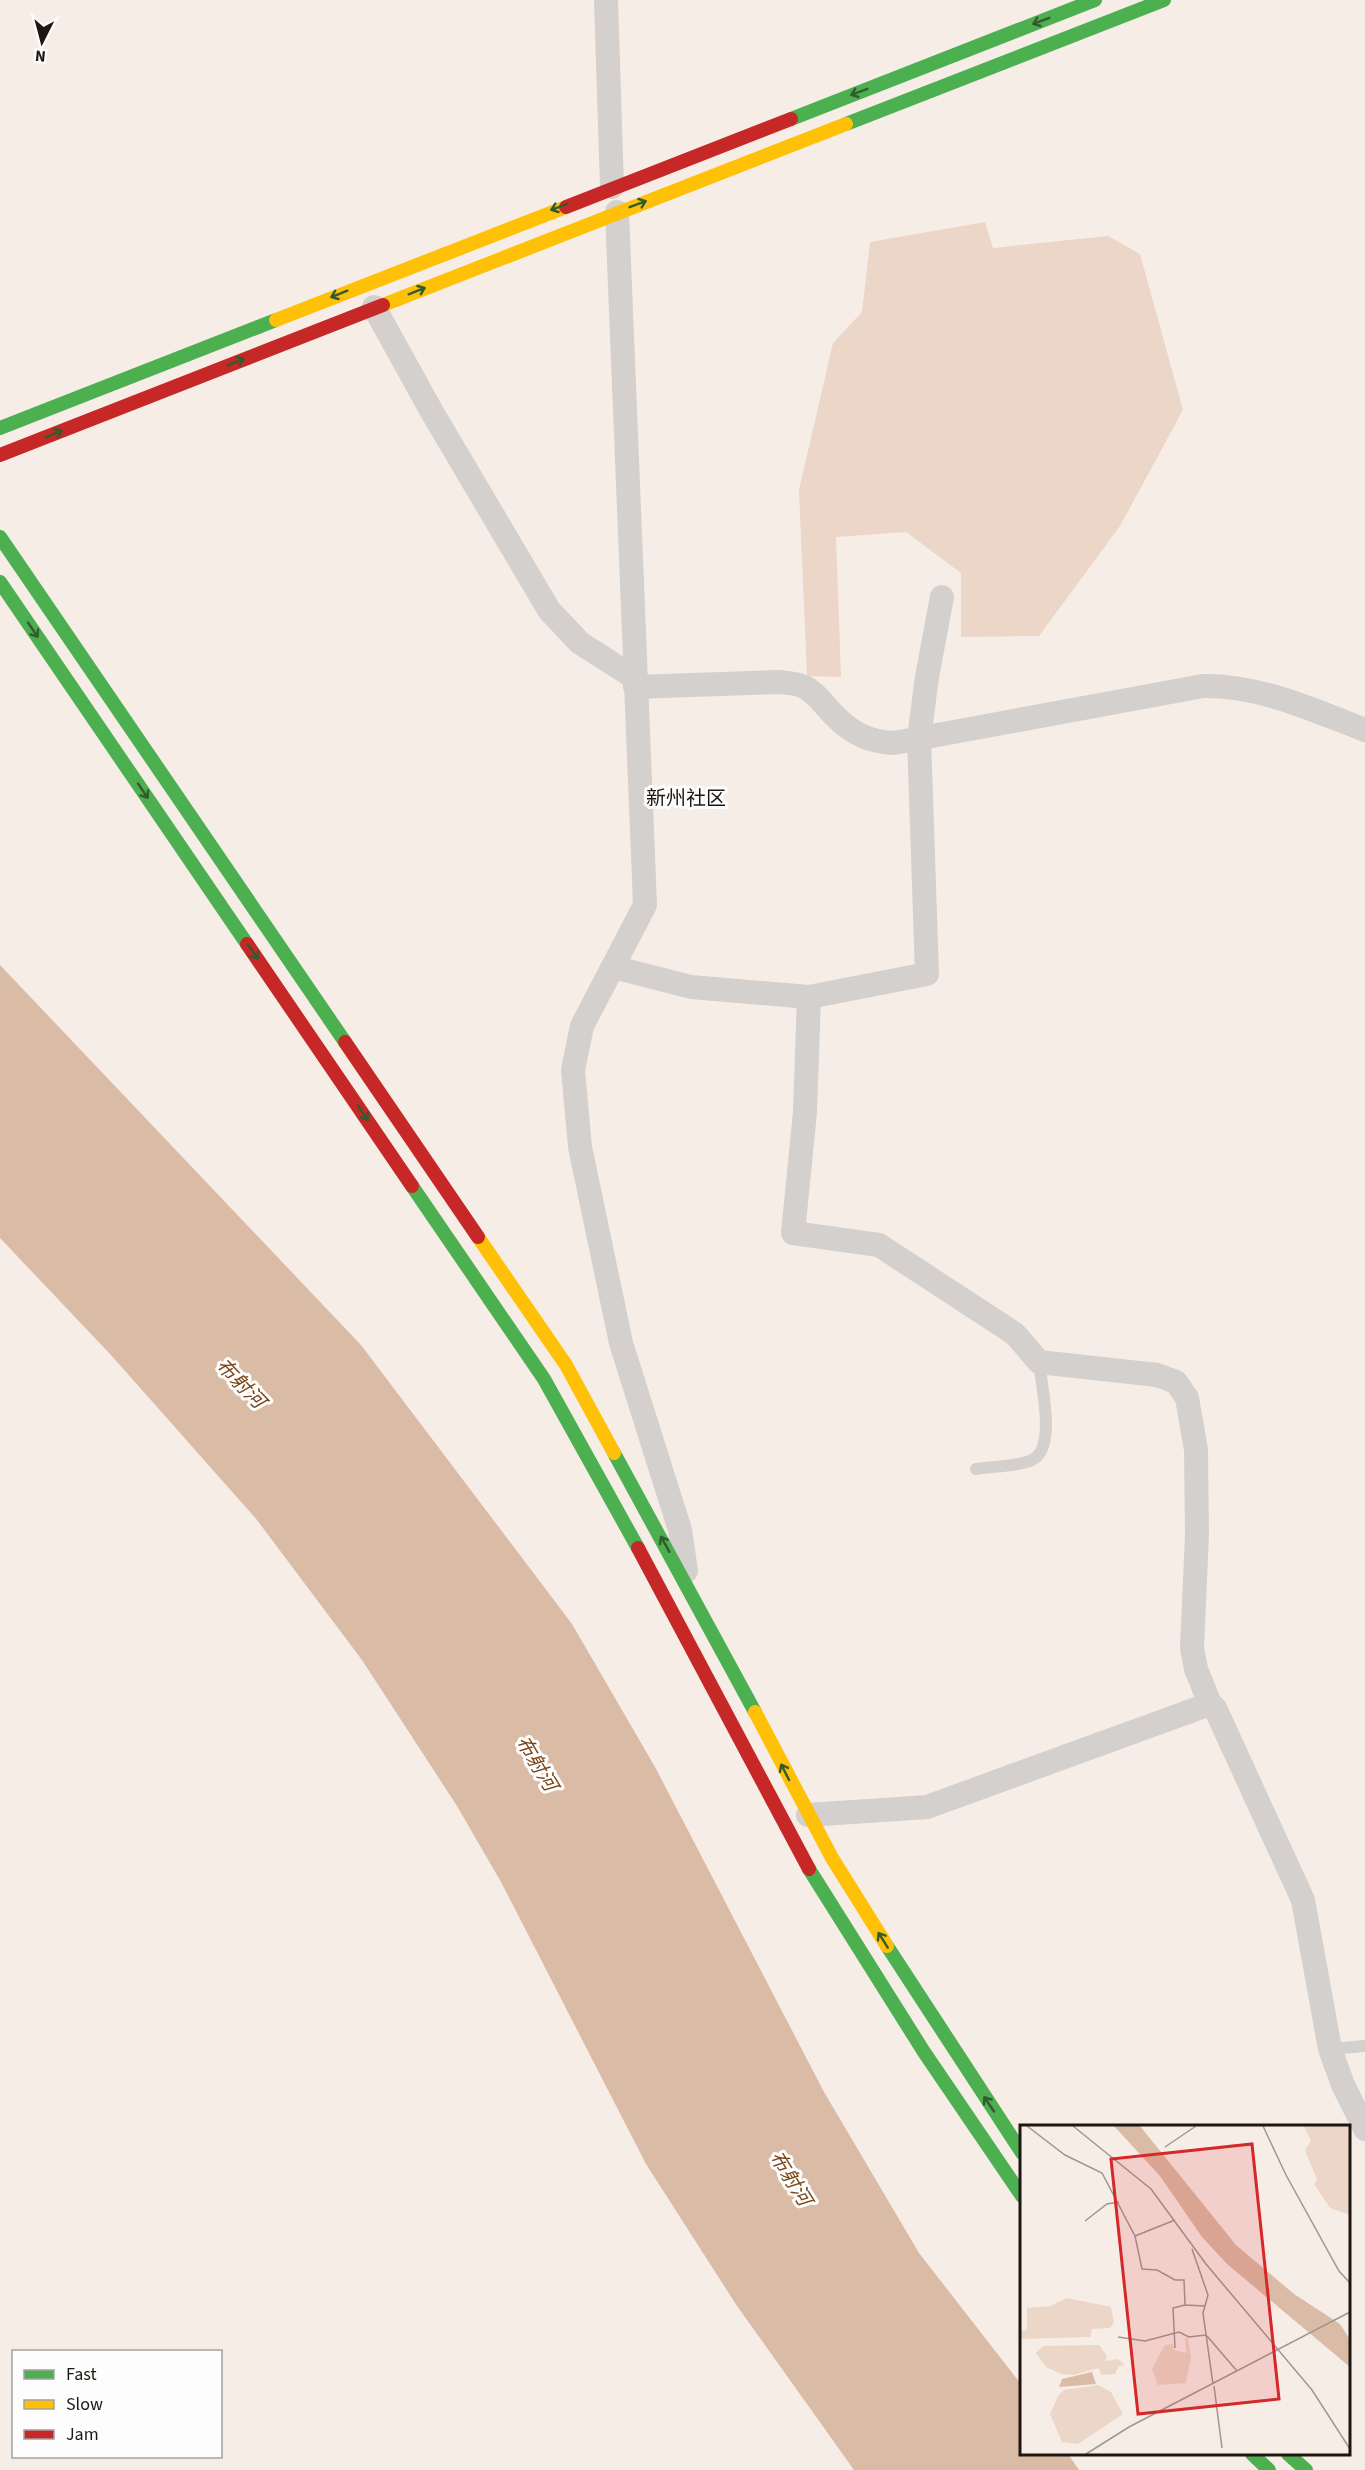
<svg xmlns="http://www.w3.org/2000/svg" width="1365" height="2470" font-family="'Source Sans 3','Noto Sans SC',sans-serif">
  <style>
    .green { fill: #ebd6c7 }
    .water { fill: #dabba5 }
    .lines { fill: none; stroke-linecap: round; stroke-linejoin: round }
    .lane { stroke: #d3d0ce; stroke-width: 12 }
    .street { stroke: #d3d0ce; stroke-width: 24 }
    .fast { stroke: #4caf50; stroke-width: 14 }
    .slow { stroke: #ffc107; stroke-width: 14 }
    .jam { stroke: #c62828; stroke-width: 14 }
    .oneway { stroke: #335b2d }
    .labels { text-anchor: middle; stroke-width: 6; stroke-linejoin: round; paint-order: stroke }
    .neighbourhood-label { font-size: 20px; fill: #1e1711; stroke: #fdfdfd }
    .water-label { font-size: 20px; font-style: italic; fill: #7a4619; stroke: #fdfdfd }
    .inset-road { fill: none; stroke: #a09791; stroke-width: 1.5 }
    .view { fill: #d62828; fill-opacity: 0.15; stroke: #d62828; stroke-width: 3 }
    .inset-edge { fill: none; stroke: #1e1711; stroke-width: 3 }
  </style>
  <rect width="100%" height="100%" fill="#f7ede7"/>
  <path class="green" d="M 985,222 L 993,248 L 1108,236 L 1140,254 L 1183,410 L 1120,526 L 1039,636 L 961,637 L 961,573 L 906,532 L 836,537 L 841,677 L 807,676 L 799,490 L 833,343 L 862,312 L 870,242 Z"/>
  <path class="water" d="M 0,965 L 361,1345 L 572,1624 L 655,1767 L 824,2092 L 919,2253 L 1021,2384 L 1022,2454 L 1068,2454 L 1079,2470 L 854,2470 L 737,2306 L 646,2164 L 501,1882 L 457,1806 L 362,1660 L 257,1520 L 111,1355 L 0,1238 Z"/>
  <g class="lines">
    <g class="lane">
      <path d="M 976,1469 C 994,1466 1016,1467 1032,1460 C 1057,1449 1041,1384 1039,1362"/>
      <path d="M 1330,2049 L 1365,2046"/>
    </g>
    <g class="street">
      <path d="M 606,0 L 612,187"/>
      <path d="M 617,212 L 645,905 L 582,1026 L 573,1070 L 580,1147 L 621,1343 L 680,1530 L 686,1571"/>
      <path d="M 374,307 L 432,412 L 549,610 L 580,643 L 635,678"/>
      <path d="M 635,687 L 779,682 C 787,683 795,683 802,686 C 813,690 822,702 830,711 C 848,731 867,742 894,743 L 1203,686 C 1260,685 1313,710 1365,730"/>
      <path d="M 613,967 L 691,987 L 809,997 L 805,1112 L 793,1233 L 879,1245 L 1015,1334 L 1039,1362 L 1157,1375 L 1176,1382 L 1187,1398 L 1196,1450 L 1197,1534 L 1192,1648 L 1196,1669 L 1210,1704"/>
      <path d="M 809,997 L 927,974 L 919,738 L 927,677 L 942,597"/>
      <path d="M 808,1815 L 927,1807 L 1210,1704 L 1215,1708 L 1303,1900 L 1330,2049 L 1343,2085 L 1365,2129"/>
    </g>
    <g class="fast">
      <path d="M 791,119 L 1095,0"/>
      <path d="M 846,124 L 1164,0"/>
      <path d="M 0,428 L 276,320"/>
      <path d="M 0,537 L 345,1042"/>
      <path d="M 0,582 L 247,944"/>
      <path d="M 412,1186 L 544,1379 L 638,1548"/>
      <path d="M 614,1453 L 755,1712"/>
      <path d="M 809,1869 L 924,2052 L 1022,2196"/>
      <path d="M 887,1946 L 1022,2153"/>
      <path d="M 1252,2454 L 1269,2470"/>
      <path d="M 1288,2454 L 1306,2470"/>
    </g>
    <g class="slow">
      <path d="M 383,305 L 846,124"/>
      <path d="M 276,320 L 566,207"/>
      <path d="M 478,1237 L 566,1365 L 614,1453"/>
      <path d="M 755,1712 L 832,1858 L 887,1946"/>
    </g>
    <g class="jam">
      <path d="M 566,207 L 791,119"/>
      <path d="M 0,455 L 383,305"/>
      <path d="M 247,944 L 412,1186"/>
      <path d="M 345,1042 L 478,1237"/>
      <path d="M 638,1548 L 809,1869"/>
    </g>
  </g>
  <defs><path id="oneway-shaft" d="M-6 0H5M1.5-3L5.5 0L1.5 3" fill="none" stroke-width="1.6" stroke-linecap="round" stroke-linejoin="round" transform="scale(1.5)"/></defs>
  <g class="oneway">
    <use href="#oneway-shaft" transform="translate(1041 21) rotate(159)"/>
    <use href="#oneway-shaft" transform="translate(859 92) rotate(159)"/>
    <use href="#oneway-shaft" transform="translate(638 204) rotate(-21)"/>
    <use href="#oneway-shaft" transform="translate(559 207) rotate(159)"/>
    <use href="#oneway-shaft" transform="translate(417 291) rotate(-22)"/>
    <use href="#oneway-shaft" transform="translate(339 294) rotate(158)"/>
    <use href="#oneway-shaft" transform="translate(236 362) rotate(-22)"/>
    <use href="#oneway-shaft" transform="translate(54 434) rotate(-22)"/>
    <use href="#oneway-shaft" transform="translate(33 630) rotate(56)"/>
    <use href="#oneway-shaft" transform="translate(143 791) rotate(56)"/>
    <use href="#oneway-shaft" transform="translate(253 952) rotate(56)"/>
    <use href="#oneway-shaft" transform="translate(363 1113) rotate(56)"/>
    <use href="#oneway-shaft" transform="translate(665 1544) rotate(-119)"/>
    <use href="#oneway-shaft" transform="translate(785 1772) rotate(-117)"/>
    <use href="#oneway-shaft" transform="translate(883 1940) rotate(-122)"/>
    <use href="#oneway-shaft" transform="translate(989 2104) rotate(-124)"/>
  </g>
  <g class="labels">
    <g class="neighbourhood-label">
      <text x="686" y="805">新州社区</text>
    </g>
    <g class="water-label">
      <text transform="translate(241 1383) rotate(46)" y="7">布射河</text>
      <text transform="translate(537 1763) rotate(59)" y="7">布射河</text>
      <text transform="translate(791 2178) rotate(58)" y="7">布射河</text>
    </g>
  </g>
  <g transform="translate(1020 2125)">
    <rect width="330" height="330" fill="#f7ede7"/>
    <path d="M 284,1 L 330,1 L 330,90 L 310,83 L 294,59 L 297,55 L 285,25 L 291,16 ZM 47,173 L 91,182 L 94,198 L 90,203 L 72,204 L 70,212 L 0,214 L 0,207 L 7,205 L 7,183 L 30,181 ZM 165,213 L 168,213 L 171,232 L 166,258 L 138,260 L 132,244 L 138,232 L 145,220 L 153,219 L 154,225 L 166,228 ZM 79,220 L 87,231 L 85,236 L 98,234 L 105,240 L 99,241 L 95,249 L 82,250 L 78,243 L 54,250 L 41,249 L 26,242 L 16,228 L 23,221 ZM 78,260 L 91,267 L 103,289 L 58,319 L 42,317 L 30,289 L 38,271 L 44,265 Z" fill="#ebd6c7"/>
    <path d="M 94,1 L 120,1 L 216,120 L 274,169 L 320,199 L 329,213 L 330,242 L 207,139 L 182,112 L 140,51 ZM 72,247 L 76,259 L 39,262 L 42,254 Z" fill="#dabba5"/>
    <path class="inset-road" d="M 7,1 L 45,30 L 82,48 L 115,111 L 155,95M 53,1 L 131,64 L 186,139 L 292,265 L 330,324M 243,1 L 266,50 L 319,146 L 330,158M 145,22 L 176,1M 65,96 L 87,79 L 99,77M 115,111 L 122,144 L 137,145 L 155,155 L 164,155 L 165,180 L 185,181M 172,124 L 188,170 L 183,188 L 193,259M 187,211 L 217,246M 98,212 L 125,216 L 159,207 L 169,212 L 186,210M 155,223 L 153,183 L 165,180M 194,261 L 202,323M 66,329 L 109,302 L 330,187"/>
    <path class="view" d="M 232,19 L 259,274 L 118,289 L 91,34 Z"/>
    <rect width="330" height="330" class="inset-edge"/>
  </g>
  <rect x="12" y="2350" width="210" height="108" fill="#fdfdfd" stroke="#a4a19f" stroke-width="1.5"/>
  <rect x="24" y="2370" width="30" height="9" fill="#4caf50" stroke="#a4a19f" stroke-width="1.5"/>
  <text x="66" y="2380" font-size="18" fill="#1e1711">Fast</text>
  <rect x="24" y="2400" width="30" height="9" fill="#ffc107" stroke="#a4a19f" stroke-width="1.5"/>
  <text x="66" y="2410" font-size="18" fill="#1e1711">Slow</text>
  <rect x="24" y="2430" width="30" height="9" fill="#c62828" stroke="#a4a19f" stroke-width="1.5"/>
  <text x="66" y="2440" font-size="18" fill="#1e1711">Jam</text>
  <g transform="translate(42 42) rotate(186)" stroke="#fdfdfd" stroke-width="4.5" paint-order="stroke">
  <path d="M0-4.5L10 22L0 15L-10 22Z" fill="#1e1711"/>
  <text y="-9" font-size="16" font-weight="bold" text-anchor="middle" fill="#1e1711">N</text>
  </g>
</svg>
